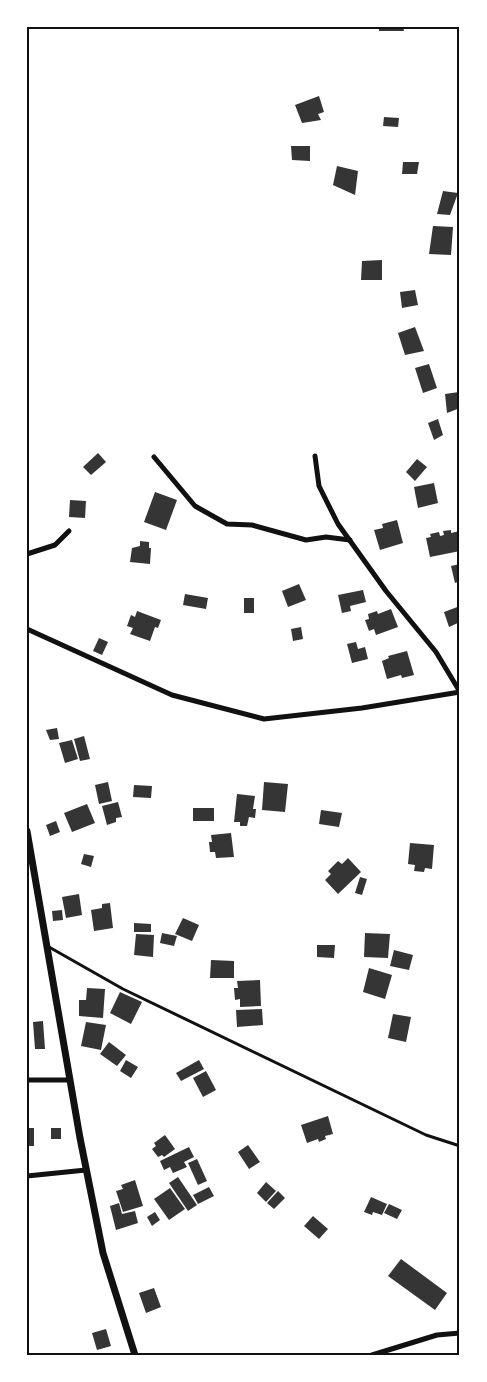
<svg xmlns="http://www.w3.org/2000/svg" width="487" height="1382" font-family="'Noto Sans',sans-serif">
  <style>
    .building { fill: #353535 }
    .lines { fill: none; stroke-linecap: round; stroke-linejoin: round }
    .service { stroke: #111; stroke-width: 3 }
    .minor { stroke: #111; stroke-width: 5 }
    .tertiary { stroke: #111; stroke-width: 7 }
    .neatline { fill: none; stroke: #111; stroke-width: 2 }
  </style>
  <rect width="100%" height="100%" fill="#fff"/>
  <g class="building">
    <path d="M 379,27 L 403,27 L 404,31 L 379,31 Z"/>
    <path d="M 319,96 L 324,112 L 318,114 L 321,120 L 302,123 L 295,105 Z"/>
    <path d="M 384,117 L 399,118 L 398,127 L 383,126 Z"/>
    <path d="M 291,146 L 310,146 L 310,161 L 292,160 Z"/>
    <path d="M 403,162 L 419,162 L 417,174 L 402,174 Z"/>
    <path d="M 337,166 L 358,171 L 355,195 L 333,185 Z"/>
    <path d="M 443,191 L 458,193 L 450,215 L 437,214 Z"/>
    <path d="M 433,226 L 453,227 L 451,255 L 429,254 Z"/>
    <path d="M 382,260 L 382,280 L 361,280 L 362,261 Z"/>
    <path d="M 415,290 L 418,305 L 402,308 L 400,292 Z"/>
    <path d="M 415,327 L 424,351 L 405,355 L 398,333 Z"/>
    <path d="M 429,364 L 437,388 L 423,393 L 415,368 Z"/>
    <path d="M 459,392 L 460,408 L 447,413 L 445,394 Z"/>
    <path d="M 438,419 L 443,435 L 434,440 L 428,423 Z"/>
    <path d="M 98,453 L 106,462 L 91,475 L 83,467 Z"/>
    <path d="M 417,459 L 427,467 L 415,481 L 406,472 Z"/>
    <path d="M 434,483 L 438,503 L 418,508 L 414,487 Z"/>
    <path d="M 155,492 L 177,500 L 166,530 L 144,522 Z"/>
    <path d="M 70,500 L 86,501 L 85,518 L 69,517 Z"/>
    <path d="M 397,520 L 403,543 L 380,550 L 374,530 L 383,528 L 382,524 Z"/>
    <path d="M 451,530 L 451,533 L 460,531 L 460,551 L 430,557 L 426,538 L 431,537 L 430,534 L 439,532 L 440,536 L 444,535 L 443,531 Z"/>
    <path d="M 140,541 L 149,542 L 149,548 L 151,548 L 150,564 L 130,562 L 132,548 L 140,546 Z"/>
    <path d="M 460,564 L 460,581 L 455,583 L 451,566 Z"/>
    <path d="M 299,584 L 306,600 L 288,607 L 282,591 Z"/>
    <path d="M 363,590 L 366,602 L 350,606 L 351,611 L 342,613 L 338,595 Z"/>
    <path d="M 185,594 L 208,598 L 206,609 L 183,605 Z"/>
    <rect x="244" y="598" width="10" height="15"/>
    <path d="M 460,606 L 460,622 L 449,627 L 444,612 Z"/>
    <path d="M 391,609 L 398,627 L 376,635 L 374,629 L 369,631 L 365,620 L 369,619 L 368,614 L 377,611 L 378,614 Z"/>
    <path d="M 137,611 L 161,620 L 158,628 L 155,627 L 150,641 L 130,634 L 133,628 L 127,626 L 131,615 L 135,617 Z"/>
    <path d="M 301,627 L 303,639 L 293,641 L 291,629 Z"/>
    <path d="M 99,638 L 108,642 L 102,655 L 93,651 Z"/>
    <path d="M 356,642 L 358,649 L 365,647 L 368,659 L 352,663 L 347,644 Z"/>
    <path d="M 407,651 L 414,675 L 402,678 L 401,675 L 387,679 L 382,661 L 389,658 L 388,656 Z"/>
    <path d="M 57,728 L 59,739 L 50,740 L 46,730 Z"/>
    <path d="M 84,736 L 90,759 L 80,761 L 74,739 Z"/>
    <path d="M 72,740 L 78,759 L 65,763 L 59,743 Z"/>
    <path d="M 108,782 L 112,801 L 99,804 L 95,785 Z"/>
    <path d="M 264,782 L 288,784 L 285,812 L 262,810 Z"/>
    <path d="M 134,785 L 152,786 L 151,798 L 133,797 Z"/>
    <path d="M 237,794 L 255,796 L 253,809 L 256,809 L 255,818 L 249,817 L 247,826 L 240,826 L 240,822 L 234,822 Z"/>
    <path d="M 118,802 L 122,817 L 116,818 L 116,822 L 107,825 L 102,806 Z"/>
    <path d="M 87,804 L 95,823 L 72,832 L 64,813 Z"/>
    <rect x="193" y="808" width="21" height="13"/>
    <path d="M 321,810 L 342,813 L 339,827 L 319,824 Z"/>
    <path d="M 56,821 L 60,832 L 50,836 L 46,825 Z"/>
    <path d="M 231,833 L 234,857 L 216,858 L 215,852 L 210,852 L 209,842 L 212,842 L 211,835 Z"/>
    <path d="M 410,843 L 434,845 L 432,869 L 425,868 L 424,872 L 414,871 L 415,865 L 408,864 Z"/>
    <path d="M 84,854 L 94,856 L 91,867 L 81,864 Z"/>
    <path d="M 348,858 L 361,872 L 338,894 L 325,880 L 331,874 L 328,871 L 338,861 L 342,864 Z"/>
    <path d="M 360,877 L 367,879 L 362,895 L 355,893 Z"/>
    <path d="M 79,894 L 82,915 L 66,918 L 62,897 Z"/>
    <path d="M 110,903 L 113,928 L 94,931 L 91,910 L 102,908 L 102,904 Z"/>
    <path d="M 62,910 L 63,920 L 53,921 L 52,911 Z"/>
    <path d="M 183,918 L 199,925 L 192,941 L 175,934 Z"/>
    <path d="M 134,923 L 151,924 L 151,932 L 134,932 Z"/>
    <path d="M 162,933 L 177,936 L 174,946 L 160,943 Z"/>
    <path d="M 365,933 L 390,934 L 388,958 L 364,957 Z"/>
    <path d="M 136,934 L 154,935 L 153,957 L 134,955 Z"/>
    <path d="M 317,945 L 335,945 L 334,958 L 317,957 Z"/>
    <path d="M 394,950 L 413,955 L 409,970 L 390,966 Z"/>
    <path d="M 211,960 L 234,961 L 234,978 L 210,978 Z"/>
    <path d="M 369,968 L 392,975 L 385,999 L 363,992 Z"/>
    <path d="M 260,980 L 261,1006 L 240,1007 L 240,999 L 235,1000 L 234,988 L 238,988 L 237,981 Z"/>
    <path d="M 87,988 L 105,989 L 103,1018 L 79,1016 L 79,1000 L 86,1000 Z"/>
    <path d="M 120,992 L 142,1002 L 131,1024 L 110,1013 Z"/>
    <path d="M 262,1009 L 263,1025 L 237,1027 L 236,1010 Z"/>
    <path d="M 393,1014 L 411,1017 L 406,1042 L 388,1038 Z"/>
    <path d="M 43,1021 L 45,1049 L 35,1049 L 33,1022 Z"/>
    <path d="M 86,1022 L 106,1025 L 101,1050 L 81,1046 Z"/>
    <path d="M 109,1042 L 126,1055 L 117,1066 L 100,1054 Z"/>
    <path d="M 126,1060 L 138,1067 L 131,1078 L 120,1071 Z"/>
    <path d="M 199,1060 L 204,1069 L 181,1081 L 176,1073 Z"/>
    <path d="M 206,1071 L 216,1090 L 203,1097 L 193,1078 Z"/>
    <path d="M 328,1116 L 333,1134 L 325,1136 L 326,1139 L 319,1142 L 318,1139 L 307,1143 L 301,1125 Z"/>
    <rect x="27" y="1128" width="7" height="18"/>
    <rect x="51" y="1128" width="10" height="11"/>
    <path d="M 165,1135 L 175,1149 L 164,1157 L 162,1155 L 158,1157 L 152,1149 L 156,1146 L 154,1143 Z"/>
    <path d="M 248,1145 L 260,1162 L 249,1169 L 238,1152 Z"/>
    <path d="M 189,1147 L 194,1157 L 184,1162 L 187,1167 L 173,1173 L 170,1167 L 164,1170 L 160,1161 Z"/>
    <path d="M 197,1159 L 207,1181 L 198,1185 L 188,1163 Z"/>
    <path d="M 178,1177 L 197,1205 L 188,1211 L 169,1183 Z"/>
    <path d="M 135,1180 L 143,1206 L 123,1212 L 116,1191 L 123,1189 L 121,1185 Z"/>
    <path d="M 266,1182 L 276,1191 L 266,1202 L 257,1193 Z"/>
    <path d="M 209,1187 L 214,1196 L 198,1204 L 193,1195 Z"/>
    <path d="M 170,1188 L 185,1209 L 169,1220 L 154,1199 Z"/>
    <path d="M 278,1191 L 285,1198 L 274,1209 L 267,1203 Z"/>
    <path d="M 371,1197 L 387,1204 L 382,1215 L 373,1212 L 372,1215 L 364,1212 Z"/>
    <path d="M 119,1203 L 122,1214 L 135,1211 L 138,1223 L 116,1230 L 110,1206 Z"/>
    <path d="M 389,1204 L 402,1210 L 397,1219 L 384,1213 Z"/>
    <path d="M 155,1212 L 160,1220 L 152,1226 L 147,1217 Z"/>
    <path d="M 313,1216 L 328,1229 L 319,1239 L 304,1226 Z"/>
    <path d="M 401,1259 L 447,1293 L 435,1310 L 388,1276 Z"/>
    <path d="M 154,1288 L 161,1307 L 146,1313 L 139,1293 Z"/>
    <path d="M 106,1329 L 111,1346 L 97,1350 L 92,1333 Z"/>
  </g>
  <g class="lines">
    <path class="service" d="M 49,947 L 123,989 L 426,1135 L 460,1146"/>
    <g class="minor">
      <path d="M 315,456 L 319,486 L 338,524 L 386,591 L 436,652 L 460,692"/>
      <path d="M 154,457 L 195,506 L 227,524 L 252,525 L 306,540 L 326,537 L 350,540"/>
      <path d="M 27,554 L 55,545 L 69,531"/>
      <path d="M 27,629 L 172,695 L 264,719 L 362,708 L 460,692"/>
      <path d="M 27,1080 L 70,1080"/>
      <path d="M 27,1176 L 86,1170"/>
      <path d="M 372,1355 L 437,1335 L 460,1333"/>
    </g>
    <path class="tertiary" d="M 27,831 L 80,1138 L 103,1253 L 135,1355"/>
  </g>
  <rect width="487" height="1382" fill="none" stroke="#ffffff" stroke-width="57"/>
  <rect x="28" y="28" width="430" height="1326" class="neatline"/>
</svg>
